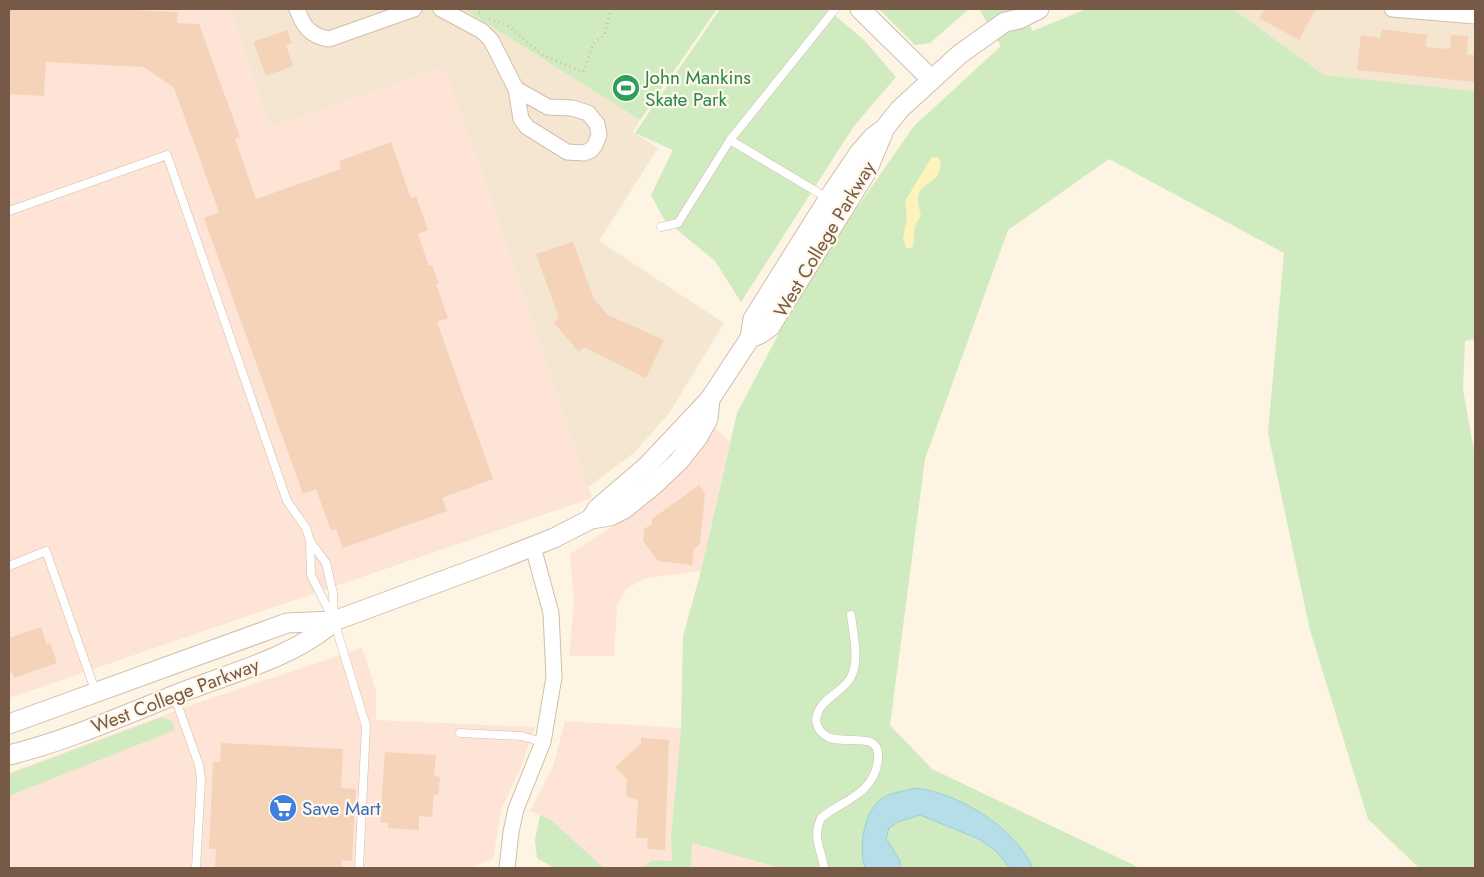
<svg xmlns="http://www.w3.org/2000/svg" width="1484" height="877" font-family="Jost,sans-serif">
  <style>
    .residential { fill: #f5e6d1 }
    .commercial { fill: #fee4d6 }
    .green { fill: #d0ebc0 }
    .sand { fill: #fef3bb }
    .water { fill: #b6dee8; stroke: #9ccdda }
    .building { fill: #f4d3b9 }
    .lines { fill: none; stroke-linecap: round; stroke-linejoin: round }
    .service-casing { stroke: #d1beab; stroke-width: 9 }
    .minor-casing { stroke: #d1beab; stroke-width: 17 }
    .tertiary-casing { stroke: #d1beab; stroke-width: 21 }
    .path { stroke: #d9b79c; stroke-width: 2.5; stroke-dasharray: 1 4; stroke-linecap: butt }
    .service { stroke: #fff; stroke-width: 8 }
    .minor { stroke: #fff; stroke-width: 15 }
    .tertiary { stroke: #fff; stroke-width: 19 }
    .labels { text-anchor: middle; stroke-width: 4.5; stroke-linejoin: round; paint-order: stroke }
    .leisure-label { font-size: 19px; fill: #27864d; stroke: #fff8ea; text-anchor: start }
    .street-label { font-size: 19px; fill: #765a47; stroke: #fff8ea }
    .shop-label { font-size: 19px; fill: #366cbe; stroke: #fff8ea; text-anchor: start }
  </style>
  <rect width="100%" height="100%" fill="#fdf4e3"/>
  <g class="residential">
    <path d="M 230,9 L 464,9 L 640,120 L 633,132 L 658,148 L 599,241 L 724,323 L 670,412 L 635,452 L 588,487 L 480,166 L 270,127 Z"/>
    <path d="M 1233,9 L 1475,9 L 1475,91 L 1324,75 Z"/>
  </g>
  <g class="commercial">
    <path d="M 9,9 L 230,9 L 270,127 L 444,66 L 480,166 L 592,498 L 9,698 Z"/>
    <path d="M 715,428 L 730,442 L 701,571 L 646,578 L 626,589 L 617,606 L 614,656 L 569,656 L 574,603 L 570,554 L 633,513 L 681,469 Z"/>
    <path d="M 362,648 L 376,691 L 376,720 L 535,727 L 519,772 L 501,810 L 493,859 L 469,868 L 9,868 L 9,773 L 200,702 Z"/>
    <path d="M 565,721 L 681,728 L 671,837 L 672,862 L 653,860 L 641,868 L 604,868 L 551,820 L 530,811 L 553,767 Z"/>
    <path d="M 692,843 L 780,868 L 691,868 Z"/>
  </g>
  <g class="green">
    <path d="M 464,9 L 717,9 L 640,120 Z"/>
    <path d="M 720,9 L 827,9 L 864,40 L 896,77 L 854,126 L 741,302 L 715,261 L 664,219 L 651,195 L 673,150 L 635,133 Z"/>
    <path d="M 879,9 L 969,9 L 930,43 L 915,45 Z"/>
    <path d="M 979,9 L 1019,9 L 1033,31 L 1086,9 L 1233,9 L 1324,75 L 1475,91 L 1475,339 L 1465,341 L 1463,390 L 1475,456 L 1475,868 L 1419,868 L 1368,819 L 1310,630 L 1268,433 L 1284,253 L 1109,159 L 1008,230 L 925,459 L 890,725 L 932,769 L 1140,868 L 780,868 L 692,843 L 691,868 L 641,868 L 652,860 L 672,861 L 671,837 L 681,728 L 683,636 L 701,571 L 737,413 L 808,278 L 914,126 L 1001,46 Z"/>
    <path d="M 162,717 L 172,721 L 175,730 L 9,796 L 9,774 Z"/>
    <path d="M 540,815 L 551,820 L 604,868 L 554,868 L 537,858 L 535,840 Z"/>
  </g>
  <path class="sand" d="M 938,157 L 941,162 C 939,192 909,177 921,214 L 915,227 L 913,247 L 907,249 L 903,239 L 907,218 L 905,201 L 931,158 Z"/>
  <path class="water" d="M 915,788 C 959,793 1014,827 1033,868 L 1010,868 L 996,851 L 979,839 L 920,815 L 898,822 L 889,828 L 886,838 L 900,861 L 900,868 L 865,868 C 858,847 864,809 884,797 C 893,792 906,791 915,788 Z"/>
  <g class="building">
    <path d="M 9,9 L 106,9 L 178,12 L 177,23 L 199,24 L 240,137 L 235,139 L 256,199 L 341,169 L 339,161 L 391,142 L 411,198 L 416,196 L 428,230 L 418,234 L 429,266 L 432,265 L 439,283 L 436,284 L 448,318 L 437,322 L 493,479 L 442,498 L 447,511 L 343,548 L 336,529 L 331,531 L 316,489 L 303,494 L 204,218 L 219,212 L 174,88 L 144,67 L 46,62 L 44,96 L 9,94 Z"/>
    <path d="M 1264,9 L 1316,9 L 1299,40 L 1259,18 Z"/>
    <path d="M 1382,29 L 1427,35 L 1426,47 L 1450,49 L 1451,35 L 1468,36 L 1467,55 L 1475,55 L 1475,82 L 1357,70 L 1361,35 L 1380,38 Z"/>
    <path d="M 287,30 L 292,43 L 286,45 L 293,66 L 266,76 L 253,42 Z"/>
    <path d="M 573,242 L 594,299 L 608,315 L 664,340 L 646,378 L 584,347 L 579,352 L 554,323 L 559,318 L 536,254 Z"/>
    <path d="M 699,485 L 705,494 L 700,544 L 694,549 L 692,565 L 658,561 L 643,541 L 644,529 L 652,524 L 652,519 Z"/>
    <path d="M 41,627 L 47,645 L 50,643 L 57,663 L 14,678 L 12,672 L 9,673 L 9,638 Z"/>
    <path d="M 641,738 L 669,740 L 665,850 L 647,849 L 648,838 L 636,838 L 638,800 L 626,796 L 627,779 L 615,767 L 641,744 Z"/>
    <path d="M 221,743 L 343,749 L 341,788 L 356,789 L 352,861 L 342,860 L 342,868 L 215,868 L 216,849 L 209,849 L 213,762 L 220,762 Z"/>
    <path d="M 385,752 L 436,755 L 434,776 L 440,777 L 438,795 L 434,795 L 432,817 L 419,816 L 419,830 L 388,828 L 388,823 L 380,822 Z"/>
  </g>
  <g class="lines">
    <defs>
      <g id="service">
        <path d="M 730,140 L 829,199"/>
        <path d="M 9,211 L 167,155 L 287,501 L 306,528 L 310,541 L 311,575 L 334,621 L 366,726 L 359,868"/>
        <path d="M 661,227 L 678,223 L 730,140 L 835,9"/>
        <path d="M 310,541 L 326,563 L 333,593 L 334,619"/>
        <path d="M 9,566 L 46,551 L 96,693"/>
        <path d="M 174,695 L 199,765 L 201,779 L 196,868"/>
        <path d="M 460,733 L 521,736 L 543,742"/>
        <path d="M 824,868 C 821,847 812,839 821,818 C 843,800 875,794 878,759 C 882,721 824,759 816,721 C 817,699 842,694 851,677 C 860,660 853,633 851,615"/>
      </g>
      <g id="minor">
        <path d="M 297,9 C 303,26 310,36 329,39 L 414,9"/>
        <path d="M 441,9 L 482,31 L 491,40 L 516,89 L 521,119 L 527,127 L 567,152 L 584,153 L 591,150 L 595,145 L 599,135 L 597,124 L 588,113 L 572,108 L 548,107 L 516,89"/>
        <path d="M 1392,9 L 1475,16"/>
        <path d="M 507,868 L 511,832 L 516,809 L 543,742 L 554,677 L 551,613 L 533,547"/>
      </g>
      <g id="tertiary">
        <path d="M 860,9 L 931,79"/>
        <path d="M 750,338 L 760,334 L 770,327 L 867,171 L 884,130"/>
        <path d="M 591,519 L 597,509 L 647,466 L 710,399 L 750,338 L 753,319 L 832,193 L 859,153 L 873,137 L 884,129 L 900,109 L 960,54 L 1005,22 L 1019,19 L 1039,9"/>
        <path d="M 9,724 L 287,623 L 334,621 L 488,564 L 554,538 L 591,519 L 610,516 L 624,509 L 655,484 L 679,461 L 698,437 L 708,419 L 710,399"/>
        <path d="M 9,755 C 67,741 124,715 180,693 C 230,673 295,657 334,621"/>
      </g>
    </defs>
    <use href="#service" class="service-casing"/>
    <use href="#minor" class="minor-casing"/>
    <use href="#tertiary" class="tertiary-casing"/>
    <g class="path">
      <path d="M 475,9 L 480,13"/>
      <path d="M 489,19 L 506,24 L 543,55 L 583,72 L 594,43 L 605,34 L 611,9"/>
    </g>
    <use href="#service" class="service"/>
    <use href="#minor" class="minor"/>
    <use href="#tertiary" class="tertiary"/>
  </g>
  <defs>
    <symbol id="stadium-disc" viewBox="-11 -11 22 22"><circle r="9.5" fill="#2e9e5b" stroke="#fff8ea"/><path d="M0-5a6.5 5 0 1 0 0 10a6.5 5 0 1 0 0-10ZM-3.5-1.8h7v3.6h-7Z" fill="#fff"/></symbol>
    <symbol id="supermarket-disc" viewBox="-11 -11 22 22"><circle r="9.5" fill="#3f7fe0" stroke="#fff8ea"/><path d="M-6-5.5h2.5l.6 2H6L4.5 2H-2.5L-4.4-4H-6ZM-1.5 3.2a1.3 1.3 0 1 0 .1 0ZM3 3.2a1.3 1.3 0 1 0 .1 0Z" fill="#fff"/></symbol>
  </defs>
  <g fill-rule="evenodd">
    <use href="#stadium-disc" x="610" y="72" width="32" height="32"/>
    <use href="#supermarket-disc" x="267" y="792" width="32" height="32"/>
  </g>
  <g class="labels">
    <g class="leisure-label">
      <text x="645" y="84">John Mankins<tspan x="645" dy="22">Skate Park</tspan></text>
    </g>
    <g class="street-label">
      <text transform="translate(824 239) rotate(-59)" y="7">West College Parkway</text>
      <text transform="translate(175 695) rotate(-21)" y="7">West College Parkway</text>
    </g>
    <g class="shop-label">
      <text x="302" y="815">Save Mart</text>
    </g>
  </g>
  <rect width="1484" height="877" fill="none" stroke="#765a47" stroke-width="20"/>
</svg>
